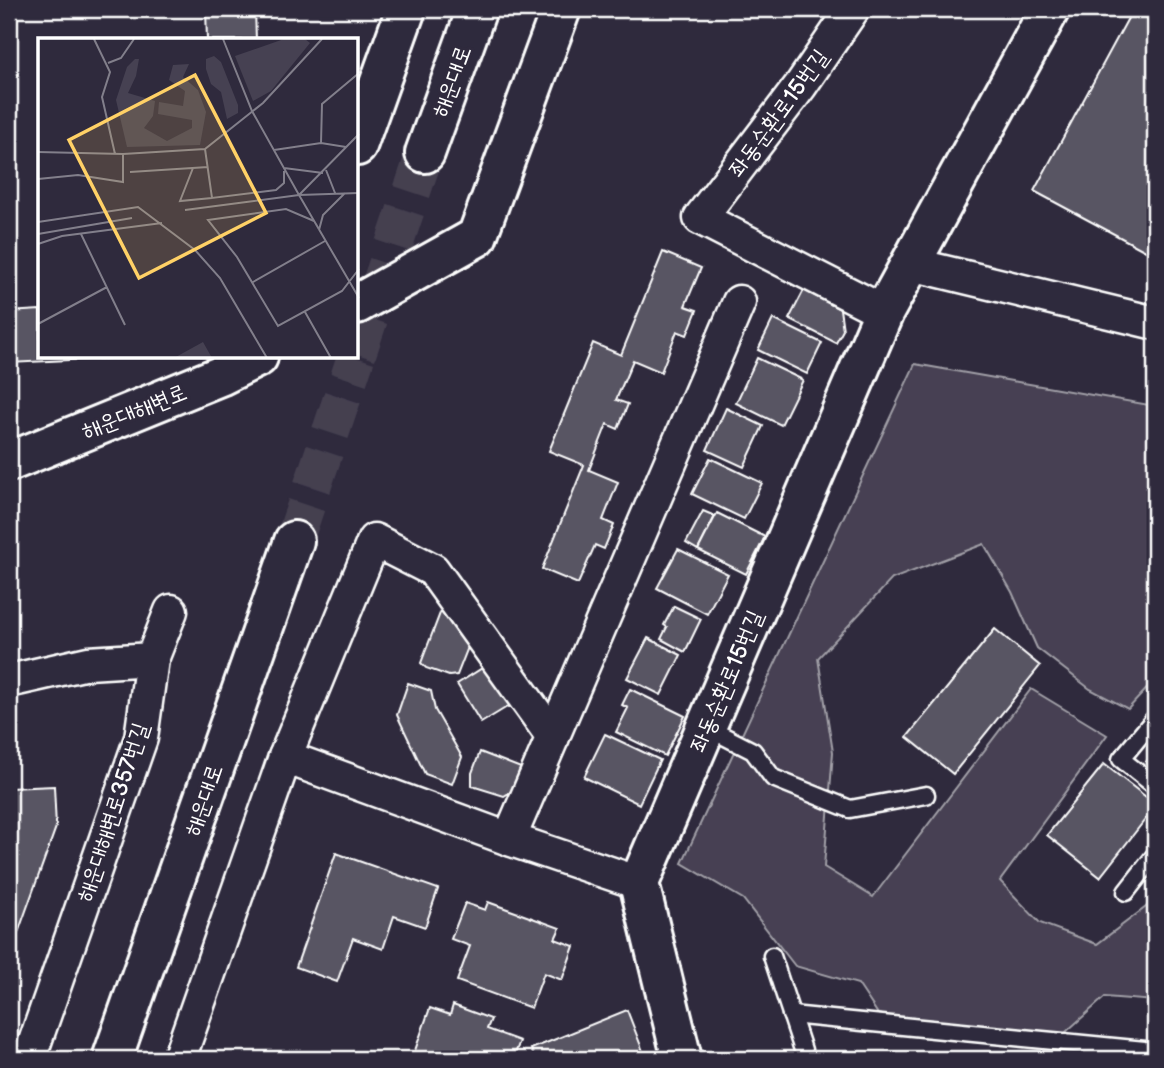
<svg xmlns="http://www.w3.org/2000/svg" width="1164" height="1068" font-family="'Balsamiq Sans','Poor Story',sans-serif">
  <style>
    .green { fill: #464152; stroke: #a2a0a8; stroke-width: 2 }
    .building { fill: #595564; stroke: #fff; stroke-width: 2 }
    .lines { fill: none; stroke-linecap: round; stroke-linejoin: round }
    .secondary-tunnel { stroke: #443f50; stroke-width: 38; stroke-dasharray: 38 19; stroke-linecap: butt }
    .lane-casing { stroke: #fff; stroke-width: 21 }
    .street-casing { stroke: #fff; stroke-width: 37 }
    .secondary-casing { stroke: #fff; stroke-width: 44 }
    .lane { stroke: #2f2a3d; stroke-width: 16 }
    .street { stroke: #2f2a3d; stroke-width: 32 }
    .secondary { stroke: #2f2a3d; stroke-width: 38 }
    .labels { text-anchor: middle; stroke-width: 6; stroke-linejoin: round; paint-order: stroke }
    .street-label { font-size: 23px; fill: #fff; stroke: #2f2a3d }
    .inset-road { fill: none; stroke: #827f8b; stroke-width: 2 }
    .view { fill: #ffd166; fill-opacity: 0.15; stroke: #ffd166; stroke-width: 3.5 }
    .inset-edge { fill: none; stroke: #fff; stroke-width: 3.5 }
  </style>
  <rect width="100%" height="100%" fill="#2f2a3d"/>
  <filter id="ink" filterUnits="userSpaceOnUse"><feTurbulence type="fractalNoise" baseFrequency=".0143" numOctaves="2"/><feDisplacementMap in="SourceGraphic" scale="14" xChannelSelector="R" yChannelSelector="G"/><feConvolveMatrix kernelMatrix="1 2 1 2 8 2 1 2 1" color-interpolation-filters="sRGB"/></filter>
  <g filter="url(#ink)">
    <path class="green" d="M 915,364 L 1155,406 L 1155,680 L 1128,709 L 1090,689 L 1037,648 L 1012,592 L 984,544 L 892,579 L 818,658 L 833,752 L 824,867 L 873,897 L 1031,689 L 1107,735 L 1000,881 L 1040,923 L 1097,944 L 1146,907 L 1155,897 L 1155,1001 L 1105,997 L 1057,1040 L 880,1017 L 858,984 L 795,966 L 743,899 L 682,863 Z"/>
    <g class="building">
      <path d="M 206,9 L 255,9 L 256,40 L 207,40 Z"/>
      <path d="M 1133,9 L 1155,9 L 1155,256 L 1034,191 Z"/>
      <path d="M 663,252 L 701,268 L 685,306 L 697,310 L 687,335 L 677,331 L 661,372 L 633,360 L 616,400 L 628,404 L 618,429 L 607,424 L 589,470 L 618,482 L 603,520 L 614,525 L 604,549 L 595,545 L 578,584 L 542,569 L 584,465 L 549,451 L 593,343 L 621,355 Z"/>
      <path d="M 804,290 L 840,309 L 843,330 L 836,343 L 789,319 Z"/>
      <path d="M 40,310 L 40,357 L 130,357 L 9,363 L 9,312 Z"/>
      <path d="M 773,319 L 822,343 L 807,374 L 758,350 Z"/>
      <path d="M 757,358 L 803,380 L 781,425 L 736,403 Z"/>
      <path d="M 726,408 L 763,426 L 744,467 L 707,450 Z"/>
      <path d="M 710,458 L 762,483 L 744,519 L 692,494 Z"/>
      <path d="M 703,511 L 715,516 L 698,550 L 686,543 Z"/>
      <path d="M 717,513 L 765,537 L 746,574 L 698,550 Z"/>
      <path d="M 678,549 L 728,574 L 707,614 L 657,588 Z"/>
      <path d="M 674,606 L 701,619 L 685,652 L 661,639 L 667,627 L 664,625 Z"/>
      <path d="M 442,608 L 470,642 L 457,675 L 449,676 L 426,668 L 421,663 Z"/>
      <path d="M 995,629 L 1040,666 L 953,774 L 907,737 Z"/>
      <path d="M 648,638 L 681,655 L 661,695 L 627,678 Z"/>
      <path d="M 487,665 L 512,704 L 481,723 L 457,684 Z"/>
      <path d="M 408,683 L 431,691 L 435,710 L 462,757 L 452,784 L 425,774 L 397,715 Z"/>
      <path d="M 630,689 L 685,716 L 665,756 L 616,732 L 628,708 L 622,705 Z"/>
      <path d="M 605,734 L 660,760 L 639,804 L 584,777 Z"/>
      <path d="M 1155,750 L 1155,769 L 1146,762 Z"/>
      <path d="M 480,752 L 521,768 L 512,791 L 504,796 L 472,786 L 472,773 Z"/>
      <path d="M 1104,764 L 1155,804 L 1155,807 L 1100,877 L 1047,835 Z"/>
      <path d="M 54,786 L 56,827 L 9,958 L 9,788 Z"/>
      <path d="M 336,853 L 438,889 L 425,927 L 394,916 L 383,949 L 353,938 L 337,982 L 296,967 Z"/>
      <path d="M 488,902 L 560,928 L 555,939 L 574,946 L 562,980 L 544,973 L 531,1008 L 457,981 L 470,946 L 451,939 L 465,903 L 485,910 Z"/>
      <path d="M 453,1005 L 491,1019 L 487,1029 L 520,1041 L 513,1059 L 412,1059 L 430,1008 L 450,1015 Z"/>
      <path d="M 627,1010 L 646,1059 L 535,1059 L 531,1049 Z"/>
      <path d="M 928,1051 L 1018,1059 L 928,1059 Z"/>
    </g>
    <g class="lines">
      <g class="secondary-tunnel">
        <path d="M 357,354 L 425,153"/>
        <path d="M 294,541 L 356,357"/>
      </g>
      <defs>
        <g id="lane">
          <path d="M 1155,718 L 1121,759 L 1155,786"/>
          <path d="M 706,727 L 753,751 L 773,778 L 850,809 L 926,795"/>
          <path d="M 1126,892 L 1155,855"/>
          <path d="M 772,956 L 803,1050 L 803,1059"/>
          <path d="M 791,1015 L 1155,1051"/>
        </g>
        <g id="street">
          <path d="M 853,9 L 801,85 L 700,218 L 884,312"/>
          <path d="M 911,264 L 1155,323"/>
          <path d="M 152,659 L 171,611"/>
          <path d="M 9,681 L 88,663 L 152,659 L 141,738 L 29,1059"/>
          <path d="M 285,757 L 374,540 L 433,570 L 553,737"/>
          <path d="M 509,839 L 739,302"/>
          <path d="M 179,1059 L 285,757 L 509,839 L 639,883"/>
        </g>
        <g id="secondary">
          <path d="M 357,146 L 406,9"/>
          <path d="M 425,153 L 477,9"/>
          <path d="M 357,304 L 477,237 L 561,9"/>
          <path d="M 9,462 L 220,376 L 258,357"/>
          <path d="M 112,1059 L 294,541"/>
          <path d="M 682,1059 L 639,883 L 884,312 L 1050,9"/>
        </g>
      </defs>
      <use href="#lane" class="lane-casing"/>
      <use href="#street" class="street-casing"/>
      <use href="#secondary" class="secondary-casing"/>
      <use href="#lane" class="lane"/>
      <use href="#street" class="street"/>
      <use href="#secondary" class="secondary"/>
    </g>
  </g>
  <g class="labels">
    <g class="street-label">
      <text transform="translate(451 81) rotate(-70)" y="8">해운대로</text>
      <text transform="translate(778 113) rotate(-54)" y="8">좌동순환로15번길</text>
      <text transform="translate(134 411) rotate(-22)" y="8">해운대해변로</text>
      <text transform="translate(726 681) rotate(-67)" y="8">좌동순환로15번길</text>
      <text transform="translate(203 800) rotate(-71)" y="8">해운대로</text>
      <text transform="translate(112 812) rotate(-72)" y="8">해운대해변로357번길</text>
    </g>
  </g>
  <g transform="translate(38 38)">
    <rect width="320" height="320" fill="#2f2a3d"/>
    <path d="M 246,1 L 267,1 L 272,5 L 233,53 L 215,63 L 197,18 ZM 176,18 L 183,24 L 200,67 L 200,75 L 189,81 L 183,54 L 173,46 L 168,31 L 168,21 ZM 97,21 L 101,21 L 98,38 L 90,55 L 117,63 L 115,78 L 106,90 L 129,103 L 154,90 L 154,82 L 120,76 L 121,64 L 145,68 L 147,53 L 131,42 L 135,27 L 151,26 L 145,39 L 160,52 L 168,74 L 162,107 L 89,109 L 78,62 L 89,29 ZM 165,304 L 174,320 L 136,320 Z" fill="#464152"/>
    <path class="inset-road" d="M 56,1 L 72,34 L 64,59 L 77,116M 185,1 L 214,73 L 261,157M 70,25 L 83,20 L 96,1M 283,105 L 284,66 L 321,35M 167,111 L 174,160 L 238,152 L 246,145 L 246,133M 236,112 L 283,105 L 308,109M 0,114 L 85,116 L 167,111 L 225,65 L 284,1M 155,130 L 142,163 L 174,160M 246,130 L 285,135M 288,132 L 297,155M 92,134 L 170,129M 0,141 L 40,137 L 85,144 L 85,116M 261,157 L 321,260M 261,157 L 321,96M 147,172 L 261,157 L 321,155M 276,183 L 248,171 L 170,182 L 199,219 L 240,288 L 304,253 L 321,231M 0,184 L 100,169 L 157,212 L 182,240 L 229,320M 281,192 L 285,177 L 307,155M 0,196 L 94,180M 43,196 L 87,287M 0,206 L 24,198 L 124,185M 215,244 L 287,203M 267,274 L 293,320M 0,286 L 69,249"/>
    <path class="view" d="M 157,37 L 228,175 L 101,240 L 31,102 Z"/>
    <rect width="320" height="320" class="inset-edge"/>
  </g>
  <rect width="1164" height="1068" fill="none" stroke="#2f2a3d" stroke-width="35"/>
  <rect x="18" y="18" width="1129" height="1033" fill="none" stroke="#fff" stroke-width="2.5" filter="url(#ink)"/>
</svg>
